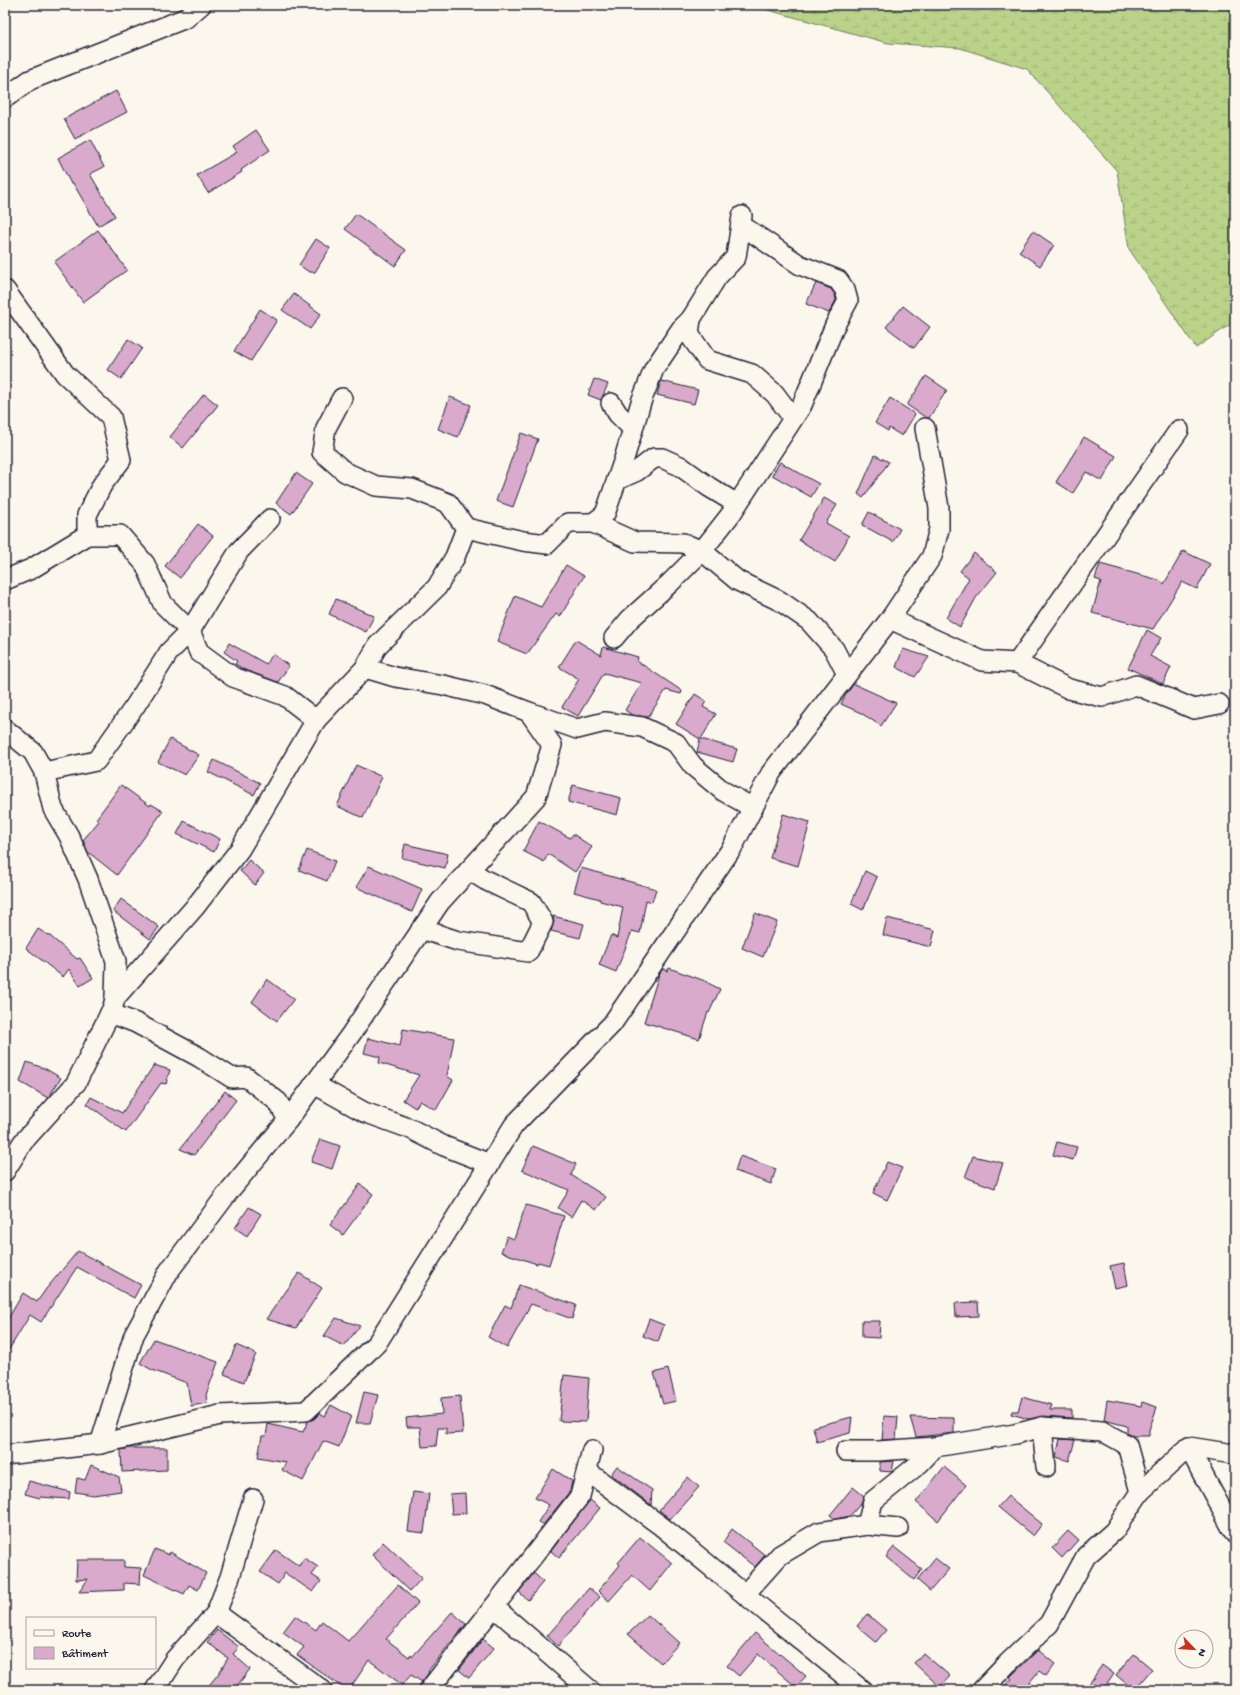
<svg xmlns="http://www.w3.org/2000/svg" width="1240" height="1695" font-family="'Gochi Hand',sans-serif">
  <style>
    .wetland { fill: url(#wetland-marsh); stroke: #6e7a62 }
    .building { fill: #d9aacc; stroke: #22223b }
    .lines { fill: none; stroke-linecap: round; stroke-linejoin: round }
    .minor-casing { stroke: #22223b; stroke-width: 22 }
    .minor { stroke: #fbf7ec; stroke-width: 19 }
  </style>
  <defs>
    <pattern id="wetland-marsh" width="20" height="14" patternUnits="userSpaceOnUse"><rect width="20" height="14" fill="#bbd389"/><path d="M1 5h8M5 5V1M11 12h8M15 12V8" fill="none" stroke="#a0b577"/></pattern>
  </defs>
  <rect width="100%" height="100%" fill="#fbf7ec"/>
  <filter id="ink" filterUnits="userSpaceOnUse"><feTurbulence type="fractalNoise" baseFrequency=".025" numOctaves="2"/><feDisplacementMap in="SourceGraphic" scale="8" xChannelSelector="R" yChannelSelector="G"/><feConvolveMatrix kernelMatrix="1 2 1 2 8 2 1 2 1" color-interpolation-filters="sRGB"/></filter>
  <g filter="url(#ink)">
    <path class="wetland" d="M 750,5 L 1230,5 L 1235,9 L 1235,321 L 1196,348 L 1129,249 L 1117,171 L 1027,69 L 960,48 L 888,43 Z"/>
    <g class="building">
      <path d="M 116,91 L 127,112 L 75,139 L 64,119 Z"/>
      <path d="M 256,130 L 270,150 L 241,170 L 242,172 L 208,193 L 197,175 L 237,152 L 233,146 Z"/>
      <path d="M 90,140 L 104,167 L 90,174 L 115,216 L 98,226 L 73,183 L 71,184 L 58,158 Z"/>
      <path d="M 356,214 L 406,250 L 395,266 L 345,229 Z"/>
      <path d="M 98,230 L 127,270 L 83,302 L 54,262 Z"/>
      <path d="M 1033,231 L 1054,245 L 1040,266 L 1019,252 Z"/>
      <path d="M 316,239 L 330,248 L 315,272 L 309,272 L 299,265 Z"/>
      <path d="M 816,283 L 831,289 L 835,295 L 836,300 L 829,313 L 806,304 Z"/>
      <path d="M 294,294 L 321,314 L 310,329 L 282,310 Z"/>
      <path d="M 903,306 L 930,327 L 914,348 L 886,327 Z"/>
      <path d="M 260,309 L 277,320 L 251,361 L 234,351 Z"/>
      <path d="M 128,339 L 142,348 L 121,379 L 108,370 Z"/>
      <path d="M 926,376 L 947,390 L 929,418 L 925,417 L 907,405 Z"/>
      <path d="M 594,379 L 608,384 L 601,400 L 588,395 Z"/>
      <path d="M 661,381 L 698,390 L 694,404 L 657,395 Z"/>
      <path d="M 204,394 L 218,405 L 183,448 L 170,437 Z"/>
      <path d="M 450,397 L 471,405 L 458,437 L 438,429 Z"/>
      <path d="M 890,398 L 915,414 L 902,436 L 889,428 L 888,431 L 875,423 Z"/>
      <path d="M 521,433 L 538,439 L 513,507 L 496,501 Z"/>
      <path d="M 1084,437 L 1116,456 L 1102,481 L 1086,472 L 1073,493 L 1056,482 Z"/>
      <path d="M 875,455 L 889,462 L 863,498 L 858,494 Z"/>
      <path d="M 780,462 L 819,484 L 811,497 L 772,475 Z"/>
      <path d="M 296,473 L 312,484 L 291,514 L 276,503 Z"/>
      <path d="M 824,498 L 837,505 L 826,523 L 849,536 L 835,562 L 799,540 Z"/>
      <path d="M 869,512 L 900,529 L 893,542 L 862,525 Z"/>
      <path d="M 198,524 L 213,536 L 180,578 L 165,566 Z"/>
      <path d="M 1183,551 L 1210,564 L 1197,589 L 1182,582 L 1153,629 L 1092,613 L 1101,581 L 1095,579 L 1100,564 L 1159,580 L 1164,584 Z"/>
      <path d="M 974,553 L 997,572 L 976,598 L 960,627 L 946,618 L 969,578 L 960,571 Z"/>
      <path d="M 566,565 L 584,576 L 560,617 L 556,614 L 527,654 L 497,642 L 515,596 L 541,607 Z"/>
      <path d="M 336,599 L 374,616 L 366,632 L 329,614 Z"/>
      <path d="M 1147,630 L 1161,638 L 1150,656 L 1171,667 L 1163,684 L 1128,668 Z"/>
      <path d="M 576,640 L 601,655 L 603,647 L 638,657 L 637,661 L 682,691 L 681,694 L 666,690 L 648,717 L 632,715 L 625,710 L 642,683 L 604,673 L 578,716 L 562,707 L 579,679 L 559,667 Z"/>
      <path d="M 229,643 L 266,664 L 273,654 L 289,666 L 278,682 L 245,670 L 235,664 L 237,661 L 224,652 Z"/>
      <path d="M 903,649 L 929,657 L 915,677 L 896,667 Z"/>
      <path d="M 854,684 L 896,703 L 881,726 L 861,713 L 841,704 L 846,694 Z"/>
      <path d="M 695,694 L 706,701 L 703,707 L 716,714 L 701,739 L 737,749 L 733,762 L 697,752 L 700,739 L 676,724 Z"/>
      <path d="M 170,739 L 199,755 L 185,775 L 158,762 Z"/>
      <path d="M 214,760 L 260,783 L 254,795 L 208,772 Z"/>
      <path d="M 356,765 L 382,777 L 363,818 L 337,806 Z"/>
      <path d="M 121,785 L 150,806 L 151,804 L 163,811 L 117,875 L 88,852 L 83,840 L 99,821 L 96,819 Z"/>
      <path d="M 573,785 L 621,798 L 617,815 L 568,802 Z"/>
      <path d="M 783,814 L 810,822 L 798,866 L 770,858 Z"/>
      <path d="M 184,821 L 220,839 L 214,852 L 177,834 Z"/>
      <path d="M 539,821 L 570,838 L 573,834 L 592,847 L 575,872 L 548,854 L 544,862 L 523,851 Z"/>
      <path d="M 405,844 L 448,854 L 445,868 L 402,858 Z"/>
      <path d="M 307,850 L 335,861 L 327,881 L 299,870 Z"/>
      <path d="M 249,860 L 264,873 L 255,885 L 240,871 Z"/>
      <path d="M 369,866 L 422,889 L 412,912 L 356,887 Z"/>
      <path d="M 581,868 L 656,889 L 652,902 L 646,900 L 640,933 L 632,931 L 616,972 L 599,965 L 611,935 L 617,938 L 623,907 L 600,901 L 600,899 L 574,892 Z"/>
      <path d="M 865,871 L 877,877 L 863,910 L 851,904 Z"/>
      <path d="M 121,899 L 159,927 L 150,939 L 113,911 Z"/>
      <path d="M 755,913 L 777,922 L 763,957 L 742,948 Z"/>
      <path d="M 553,916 L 584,924 L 580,938 L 551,931 L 554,922 Z"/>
      <path d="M 887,918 L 935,930 L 931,947 L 883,935 Z"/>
      <path d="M 38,929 L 50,936 L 77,959 L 80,958 L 93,978 L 80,986 L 69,969 L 63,977 L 26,948 Z"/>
      <path d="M 669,968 L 708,982 L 708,983 L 720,989 L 709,1013 L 708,1012 L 699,1039 L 644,1022 L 659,974 L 663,969 L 668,971 Z"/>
      <path d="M 267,979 L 294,999 L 277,1021 L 252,1002 Z"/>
      <path d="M 403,1029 L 454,1038 L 447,1076 L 453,1080 L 436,1110 L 420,1101 L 415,1108 L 403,1100 L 419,1075 L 379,1063 L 380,1057 L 364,1053 L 368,1038 L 400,1046 Z"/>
      <path d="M 27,1062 L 46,1069 L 61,1078 L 48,1098 L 20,1082 Z"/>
      <path d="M 154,1065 L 170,1070 L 166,1084 L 161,1083 L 126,1132 L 87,1104 L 91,1097 L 122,1113 Z"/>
      <path d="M 225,1091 L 236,1100 L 194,1155 L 180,1149 Z"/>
      <path d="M 320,1139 L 340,1146 L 332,1169 L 311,1162 Z"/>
      <path d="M 1057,1142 L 1077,1147 L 1073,1160 L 1053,1155 Z"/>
      <path d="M 533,1146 L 576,1164 L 571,1175 L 606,1197 L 596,1210 L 581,1200 L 571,1217 L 558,1208 L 569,1190 L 522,1170 Z"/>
      <path d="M 740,1156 L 776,1169 L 771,1184 L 735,1171 Z"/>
      <path d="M 973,1156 L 1003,1163 L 995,1188 L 965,1177 Z"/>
      <path d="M 887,1162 L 902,1168 L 887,1200 L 873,1193 Z"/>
      <path d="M 360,1184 L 373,1194 L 343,1235 L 330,1225 Z"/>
      <path d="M 526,1205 L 564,1216 L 549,1265 L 538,1262 L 537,1264 L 501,1252 L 507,1236 L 514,1239 Z"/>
      <path d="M 249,1207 L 261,1214 L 247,1236 L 235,1228 Z"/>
      <path d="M 78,1251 L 141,1285 L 134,1298 L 77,1267 L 41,1322 L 30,1315 L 5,1356 L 5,1324 L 23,1293 L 37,1302 L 46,1289 Z"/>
      <path d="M 1124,1263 L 1128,1285 L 1115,1288 L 1110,1266 Z"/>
      <path d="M 299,1273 L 322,1288 L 296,1328 L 266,1319 Z"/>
      <path d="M 519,1285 L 576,1305 L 572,1319 L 531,1304 L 507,1348 L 488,1337 L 505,1305 L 511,1308 Z"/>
      <path d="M 978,1302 L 979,1316 L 956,1317 L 955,1303 Z"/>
      <path d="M 336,1318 L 360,1326 L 344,1346 L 324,1336 Z"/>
      <path d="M 649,1319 L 664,1325 L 658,1342 L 643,1336 Z"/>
      <path d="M 862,1321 L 880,1321 L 879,1338 L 862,1337 Z"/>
      <path d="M 154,1339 L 218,1362 L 206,1395 L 207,1403 L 191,1406 L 187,1383 L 152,1370 L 140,1363 Z"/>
      <path d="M 236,1345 L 256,1354 L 244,1382 L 224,1374 Z"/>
      <path d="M 668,1369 L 676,1401 L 663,1404 L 654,1373 Z"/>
      <path d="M 564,1375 L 589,1378 L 586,1422 L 559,1421 Z"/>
      <path d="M 364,1392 L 378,1395 L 370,1423 L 356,1423 Z"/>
      <path d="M 460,1396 L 463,1433 L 446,1434 L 446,1428 L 438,1428 L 436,1446 L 422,1447 L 420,1427 L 407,1427 L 406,1418 L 442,1414 L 441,1398 Z"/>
      <path d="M 1022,1397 L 1052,1405 L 1050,1410 L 1072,1410 L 1072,1418 L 1043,1416 L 1029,1419 L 1011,1414 L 1012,1411 L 1018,1411 Z"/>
      <path d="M 1107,1400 L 1141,1406 L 1142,1402 L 1157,1407 L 1149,1430 L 1149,1436 L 1133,1436 L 1127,1432 L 1127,1426 L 1104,1420 Z"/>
      <path d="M 331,1405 L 351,1416 L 339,1447 L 323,1441 L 303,1481 L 282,1470 L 286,1462 L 258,1457 L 262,1436 L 266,1436 L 268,1424 L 303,1432 L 308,1421 L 314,1419 L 320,1413 L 325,1416 Z"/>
      <path d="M 884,1416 L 898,1417 L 896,1439 L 882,1440 Z"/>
      <path d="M 852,1417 L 850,1433 L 817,1442 L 813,1427 Z"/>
      <path d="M 910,1417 L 954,1418 L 954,1433 L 916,1437 Z"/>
      <path d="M 1060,1439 L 1075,1440 L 1069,1461 L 1056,1457 Z"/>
      <path d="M 130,1448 L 167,1448 L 167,1470 L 122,1472 L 121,1450 Z"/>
      <path d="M 894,1461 L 892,1472 L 880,1471 L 880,1462 Z"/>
      <path d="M 91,1465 L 119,1477 L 121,1491 L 93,1495 L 75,1492 L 77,1478 L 85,1480 Z"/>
      <path d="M 617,1466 L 652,1490 L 651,1505 L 611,1474 Z"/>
      <path d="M 944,1467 L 966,1485 L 938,1521 L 916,1502 Z"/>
      <path d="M 553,1469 L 572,1481 L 570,1491 L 543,1525 L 538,1522 L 549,1505 L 535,1498 Z"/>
      <path d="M 688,1477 L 699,1487 L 670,1519 L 659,1510 Z"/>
      <path d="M 29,1481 L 70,1492 L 69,1499 L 40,1497 L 40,1498 L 25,1494 Z"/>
      <path d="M 853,1487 L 864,1496 L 861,1503 L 850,1516 L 835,1519 L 830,1515 Z"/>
      <path d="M 413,1492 L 429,1494 L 424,1533 L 408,1531 Z"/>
      <path d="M 465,1493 L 466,1513 L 452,1514 L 450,1494 Z"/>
      <path d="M 1008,1496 L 1042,1524 L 1033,1536 L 998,1507 Z"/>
      <path d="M 590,1500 L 600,1508 L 559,1558 L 551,1551 Z"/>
      <path d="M 732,1529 L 765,1555 L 755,1567 L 723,1542 Z"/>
      <path d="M 1068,1531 L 1078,1540 L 1062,1558 L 1052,1548 Z"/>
      <path d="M 640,1537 L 672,1563 L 650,1591 L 632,1575 L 609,1601 L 598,1591 L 620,1565 L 618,1563 Z"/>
      <path d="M 383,1542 L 422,1578 L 410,1591 L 372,1555 Z"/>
      <path d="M 894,1547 L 922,1569 L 914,1580 L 886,1557 Z"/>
      <path d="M 155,1549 L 169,1555 L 170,1552 L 206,1573 L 198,1590 L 189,1585 L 184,1594 L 144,1575 Z"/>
      <path d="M 276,1550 L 299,1566 L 304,1558 L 318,1567 L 312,1575 L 321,1581 L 313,1592 L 285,1573 L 278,1584 L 260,1572 Z"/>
      <path d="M 935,1558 L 949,1569 L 930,1591 L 917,1580 Z"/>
      <path d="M 77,1560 L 124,1560 L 124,1567 L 141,1568 L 140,1584 L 124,1583 L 124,1590 L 79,1592 L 88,1579 L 76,1580 Z"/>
      <path d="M 534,1573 L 543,1582 L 528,1600 L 519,1592 Z"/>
      <path d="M 398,1585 L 418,1603 L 386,1639 L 409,1657 L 411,1655 L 412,1657 L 452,1612 L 466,1624 L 428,1671 L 429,1672 L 422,1682 L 411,1675 L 402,1685 L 369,1660 L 349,1690 L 346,1690 L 297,1655 L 304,1647 L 283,1632 L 295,1616 L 316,1630 L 322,1621 L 348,1641 Z"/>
      <path d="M 589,1588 L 600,1597 L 558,1646 L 547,1636 Z"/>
      <path d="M 867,1614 L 886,1630 L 876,1642 L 857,1626 Z"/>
      <path d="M 648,1615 L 679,1643 L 661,1663 L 628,1634 Z"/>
      <path d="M 217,1630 L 239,1647 L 233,1654 L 250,1669 L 234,1690 L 205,1690 L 219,1673 L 228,1658 L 207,1642 Z"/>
      <path d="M 755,1633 L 806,1676 L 796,1687 L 758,1654 L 739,1676 L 727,1666 Z"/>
      <path d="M 483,1639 L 494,1648 L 469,1678 L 459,1670 Z"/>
      <path d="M 1038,1650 L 1055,1664 L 1046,1676 L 1039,1671 L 1023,1690 L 999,1690 L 1012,1679 L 1010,1677 Z"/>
      <path d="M 923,1653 L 950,1676 L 940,1687 L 914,1663 Z"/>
      <path d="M 1134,1654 L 1152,1669 L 1134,1690 L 1116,1675 Z"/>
      <path d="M 1102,1665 L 1114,1674 L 1103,1690 L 1085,1690 Z"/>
    </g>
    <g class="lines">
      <defs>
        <g id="minor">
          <path d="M 5,98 L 30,80 L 186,18 L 201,5"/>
          <path d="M 742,216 L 736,257 L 717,277 L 691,319 L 689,334 L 707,360 L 752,374 L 775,394 L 793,418"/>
          <path d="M 5,290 L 65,374 L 111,417 L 121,460 L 102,485 L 87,515 L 87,535 L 31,569 L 5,580"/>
          <path d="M 611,403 L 618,414 L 633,429"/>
          <path d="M 617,480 L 637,471 L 654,458 L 662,458 L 680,466 L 709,487 L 737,504"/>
          <path d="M 593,523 L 605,514 L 624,459 L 641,402 L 654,369 L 681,329 L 691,319"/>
          <path d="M 466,528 L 523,541 L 547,544 L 568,523 L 593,523 L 635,542 L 683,543 L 702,551 L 738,581 L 780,601 L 809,621 L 834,649 L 847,674"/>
          <path d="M 87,535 L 120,535 L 145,564 L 163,604 L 190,631 L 199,652 L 233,677 L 285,696 L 316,720"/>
          <path d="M 890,619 L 982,661 L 1017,663 L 1179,430"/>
          <path d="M 614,638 L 630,619 L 670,583 L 702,551 L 731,514 L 802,405 L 835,325 L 848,301 L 845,290 L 838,280 L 800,265 L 741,225"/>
          <path d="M 1017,663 L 1069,689 L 1102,697 L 1136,685 L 1194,709 L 1219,704"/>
          <path d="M 529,712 L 577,729 L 605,722 L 642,727 L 676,743 L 693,766 L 723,791 L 753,808"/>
          <path d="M 5,729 L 33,752 L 44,772 L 53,809 L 69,836 L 88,879 L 116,961 L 115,998"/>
          <path d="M 44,772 L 96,761 L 135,706 L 169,652 L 190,631 L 239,551 L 270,519"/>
          <path d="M 421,929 L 458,941 L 528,952 L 543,922 L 531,902 L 485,880 L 469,870"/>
          <path d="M 110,1013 L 136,1023 L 199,1057 L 232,1078 L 246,1077 L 278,1102 L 288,1120"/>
          <path d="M 314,1084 L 364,1112 L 411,1129 L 444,1146 L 490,1164"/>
          <path d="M 5,1171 L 23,1142 L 76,1083 L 113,1007 L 115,998 L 195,907 L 240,849 L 316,720 L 365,668 L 378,645 L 437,587 L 455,557 L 466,528 L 448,503 L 412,489 L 376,486 L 345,472 L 322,452 L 326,428 L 342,398"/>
          <path d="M 1042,1427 L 1102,1431 L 1127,1445 L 1140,1492"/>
          <path d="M 100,1444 L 134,1335 L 169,1271 L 230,1190 L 288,1120 L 351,1034 L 440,902 L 536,797 L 552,745 L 529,712 L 485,695 L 443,685 L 395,677 L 365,668"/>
          <path d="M 1189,1447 C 1203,1477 1220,1505 1235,1534"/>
          <path d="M 846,1451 L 878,1451 L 935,1447"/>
          <path d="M 5,1455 L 100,1444 L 220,1415 L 306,1411 L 377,1343 L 514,1125 L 612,1024 L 732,848 L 771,773 L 890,619 L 932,556 L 939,529 L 939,508 L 925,428"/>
          <path d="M 587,1471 L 661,1526 L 862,1690"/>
          <path d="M 867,1525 L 873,1501 L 920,1463 L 935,1447 L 1015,1434 L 1042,1427 L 1046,1467"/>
          <path d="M 745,1594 L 780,1555 L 819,1532 L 867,1525 L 898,1528"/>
          <path d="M 494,1607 L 590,1690"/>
          <path d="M 216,1613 L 322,1690"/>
          <path d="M 155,1690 L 175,1659 L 216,1613 L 230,1577 L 253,1499"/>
          <path d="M 429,1690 L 580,1496 L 592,1450"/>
          <path d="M 982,1690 L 1008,1663 L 1049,1624 L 1086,1556 L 1114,1531 L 1140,1492 L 1189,1447 L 1233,1454 L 1235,1452"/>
        </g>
      </defs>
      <use href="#minor" class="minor-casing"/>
      <use href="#minor" class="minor"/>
    </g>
  </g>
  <rect width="1240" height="1695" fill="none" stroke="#fbf7ec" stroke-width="20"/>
  <rect x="10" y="10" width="1220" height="1675" fill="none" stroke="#22223b" stroke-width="1.5" filter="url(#ink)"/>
  <rect x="26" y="1617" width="130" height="52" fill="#fbf7ec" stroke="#a4a2a5"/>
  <rect x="34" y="1630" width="20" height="6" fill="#fbf7ec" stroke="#a4a2a5"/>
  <text x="62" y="1637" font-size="12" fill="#22223b">Route</text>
  <rect x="34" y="1647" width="20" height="12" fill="#d9aacc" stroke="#a4a2a5"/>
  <text x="62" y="1657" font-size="12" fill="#22223b">Bâtiment</text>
  <g transform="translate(1194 1649) rotate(115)"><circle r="19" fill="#fbf7ec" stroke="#a4a2a5"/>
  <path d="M0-3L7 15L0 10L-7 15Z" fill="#c8321e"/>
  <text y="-6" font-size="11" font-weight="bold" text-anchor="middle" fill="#22223b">N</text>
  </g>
</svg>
